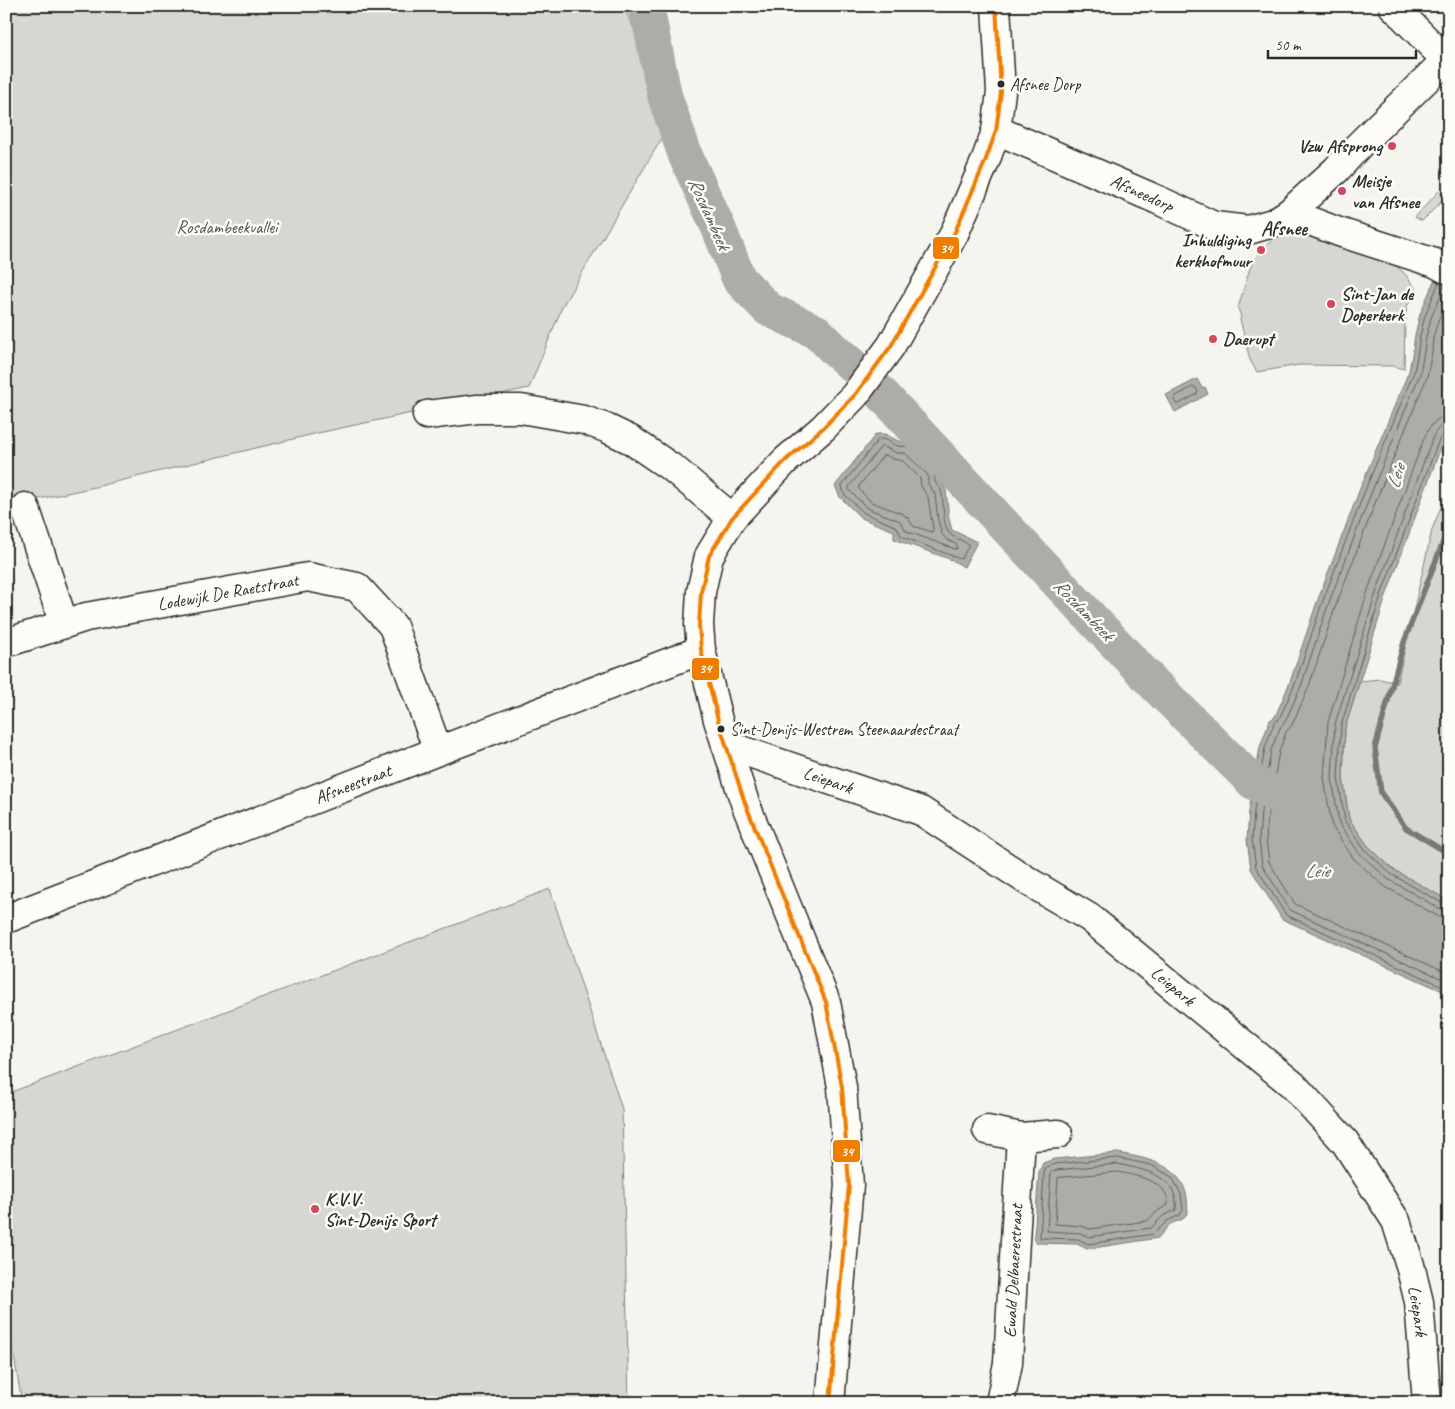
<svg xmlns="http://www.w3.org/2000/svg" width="1455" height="1409" font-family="Caveat,sans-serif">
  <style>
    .green { fill: #d7d6d2; stroke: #81807e }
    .water { fill: #adaca9; stroke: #797877 }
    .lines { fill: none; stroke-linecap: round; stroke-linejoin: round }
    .shore { stroke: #5f5f5d; stroke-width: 1 }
    .stream { stroke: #797877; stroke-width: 5.5 }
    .river { stroke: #adaca9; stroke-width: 35 }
    .minor-casing { stroke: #2b2b2b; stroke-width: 31 }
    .minor { stroke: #fdfcf7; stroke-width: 28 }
    .bus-1-casing { stroke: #fdfcf7; stroke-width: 8 }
    .bus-1 { stroke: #ef7d00; stroke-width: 4 }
    .bus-dot { fill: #2b2b2b; stroke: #fdfcf7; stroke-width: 2 }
    .poi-dot { fill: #d1495b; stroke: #fdfcf7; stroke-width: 2 }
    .labels { text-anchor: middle; stroke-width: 5; stroke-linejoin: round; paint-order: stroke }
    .bus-label { font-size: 17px; fill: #2b2b2b; stroke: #fdfcf7; text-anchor: start }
    .poi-label { font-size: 18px; font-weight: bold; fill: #2b2b2b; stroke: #fdfcf7; text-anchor: start }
    .street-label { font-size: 18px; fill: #2b2b2b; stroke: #fdfcf7 }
    .park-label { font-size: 18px; fill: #565655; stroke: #fdfcf7 }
    .water-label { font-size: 19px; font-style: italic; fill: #585857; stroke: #fdfcf7 }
    .quarter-label { font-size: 20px; font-weight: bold; fill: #2b2b2b; stroke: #fdfcf7 }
    .line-badge { stroke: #fdfcf7; stroke-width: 2 }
    .badge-label { font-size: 14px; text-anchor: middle; font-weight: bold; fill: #fff }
  </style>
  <rect width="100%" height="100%" fill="#f5f4ef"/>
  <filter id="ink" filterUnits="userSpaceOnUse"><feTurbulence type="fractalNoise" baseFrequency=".02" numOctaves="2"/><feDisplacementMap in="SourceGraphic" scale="10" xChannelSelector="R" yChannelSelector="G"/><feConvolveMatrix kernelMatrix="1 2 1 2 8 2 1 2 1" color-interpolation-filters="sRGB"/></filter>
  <g filter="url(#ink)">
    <g class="green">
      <path d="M 6,6 L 623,6 L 648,57 L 672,121 L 563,305 L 529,388 L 318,433 L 95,487 L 6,506 Z"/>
      <path d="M 1439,191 L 1446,197 L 1422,221 L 1415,217 Z"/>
      <path d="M 1300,230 L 1386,256 L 1406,275 L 1418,292 L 1407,306 L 1405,320 L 1404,369 L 1392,366 L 1299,365 L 1257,372 L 1250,360 L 1240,319 L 1241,317 L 1238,308 L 1250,268 L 1260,251 L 1278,235 Z"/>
      <path d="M 1449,486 L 1449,901 L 1394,870 L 1368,846 L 1349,819 L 1343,778 L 1345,728 L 1360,681 L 1380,679 L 1397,683 L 1432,530 Z"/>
      <path d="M 550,889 L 622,1109 L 629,1403 L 22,1403 L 6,1309 L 6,1094 Z"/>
    </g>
    <g class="water">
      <path d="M 1449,246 L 1449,431 L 1441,447 L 1386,596 L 1345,728 L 1343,778 L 1349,819 L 1368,846 L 1394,870 L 1449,901 L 1449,994 L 1282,919 L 1251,869 L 1247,840 L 1249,811 L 1260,747 L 1270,720 L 1275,717 L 1290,682 L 1317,602 L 1361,486 L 1409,371 L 1413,350 L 1415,335 L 1420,314 Z"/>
      <path d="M 1197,379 L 1202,388 L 1205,387 L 1208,394 L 1175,412 L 1166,395 Z"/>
      <path d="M 876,434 L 885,434 L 900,442 L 907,438 L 943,474 L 939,479 L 946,490 L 949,519 L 952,530 L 977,542 L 964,567 L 952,560 L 894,539 L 894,531 L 861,518 L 840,497 L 835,486 Z"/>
      <path d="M 1118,1153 C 1144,1158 1178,1163 1186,1193 C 1188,1199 1187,1206 1188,1212 L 1183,1219 L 1170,1224 L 1158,1238 L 1087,1249 L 1077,1244 L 1037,1243 L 1034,1238 L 1039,1172 L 1043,1163 L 1054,1159 Z"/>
    </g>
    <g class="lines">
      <g class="shore">
        <path d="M 1439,282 L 1425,316 L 1420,336 L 1418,351 L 1414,372 L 1366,488 L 1322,603 L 1295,684 L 1279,719 L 1274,723 L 1265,748 L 1254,811 L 1252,840 L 1256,867 L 1286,915 L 1449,989"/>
        <path d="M 1445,284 L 1431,318 L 1426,337 L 1424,351 L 1420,374 L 1372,491 L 1328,605 L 1301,686 L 1285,722 L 1280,728 L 1271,750 L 1261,812 L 1259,840 L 1262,865 L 1290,910 L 1449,982"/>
        <path d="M 1449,294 L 1438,321 L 1433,338 L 1432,352 L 1427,377 L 1379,493 L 1335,608 L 1308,689 L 1292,725 L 1286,732 L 1279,752 L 1268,813 L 1266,840 L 1269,862 L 1295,904 L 1449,974"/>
        <path d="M 1193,387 L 1195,387 L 1198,391 L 1197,394 L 1179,404 L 1176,404 L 1174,399 L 1175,397 Z"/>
        <path d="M 1449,416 C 1434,417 1430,427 1424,438 L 1368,590 L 1328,722 L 1324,778 L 1332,826 L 1353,858 L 1384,886 L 1439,917 L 1449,919"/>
        <path d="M 1449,424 C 1438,424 1435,433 1431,442 L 1376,593 L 1335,724 L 1332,778 L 1339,823 L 1359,853 L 1388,879 L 1442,910 L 1449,911"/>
        <path d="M 1449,430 L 1443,432 L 1437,445 L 1381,595 L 1341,726 L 1338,778 L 1345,821 L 1364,849 L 1391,874 L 1444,904 L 1449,905"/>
        <path d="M 879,439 C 891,438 892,449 907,446 L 935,473 C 933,487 940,484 942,494 C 944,504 942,524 949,533 C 953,538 963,540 969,545 L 962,558 L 960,559 L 901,536 L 897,527 L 864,513 L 844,494 L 842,486 Z"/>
        <path d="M 882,446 L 897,453 L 905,453 L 928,475 L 928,484 L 935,494 L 938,520 L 942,534 L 946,539 L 957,545 L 957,549 L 955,549 L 906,531 L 900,521 L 867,508 L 849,490 L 849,487 Z"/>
        <path d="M 886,455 L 893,459 L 903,461 L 920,478 L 921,486 L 928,497 L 933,529 L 932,532 L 913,526 L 908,518 L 903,514 L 871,502 L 859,489 L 859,486 L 883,456 Z"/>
        <path d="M 1118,1158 L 1151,1165 L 1172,1177 L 1181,1194 L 1183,1210 L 1180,1215 L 1167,1221 L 1154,1234 L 1088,1244 L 1078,1239 L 1040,1238 L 1044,1174 L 1046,1167 L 1056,1164 Z"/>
        <path d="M 1118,1164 C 1144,1170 1179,1175 1176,1210 L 1163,1216 L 1151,1228 L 1089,1237 L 1080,1233 L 1047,1231 L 1051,1172 L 1057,1170 Z"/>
        <path d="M 1118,1172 C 1136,1176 1169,1180 1168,1205 L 1159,1210 L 1147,1221 L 1090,1229 L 1081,1226 L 1055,1224 L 1058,1178 Z"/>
      </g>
      <g class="stream">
        <path d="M 926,458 L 934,449"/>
        <path d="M 1449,527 L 1404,642 L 1375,748 L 1381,793 L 1406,828 L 1449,854"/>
      </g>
      <g class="river">
        <path d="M 644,6 L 649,19 L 665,97 L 686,157 L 719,229 L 739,279 L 768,309 L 817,332 L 834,349 L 853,366"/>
        <path d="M 879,391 L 1093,620 L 1156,686 L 1253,782 L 1297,807"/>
      </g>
      <defs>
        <g id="minor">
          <path d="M 996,131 L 1008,135 L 1158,200 L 1214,226 L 1248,230 L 1273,223 L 1289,213 L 1336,170 L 1358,146 L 1446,60 L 1393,6"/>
          <path d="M 1289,213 L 1339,232 L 1435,263 L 1446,269"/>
          <path d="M 427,415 L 478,409 L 521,409 L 584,420 L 606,428 L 631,440 L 675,470 L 732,518"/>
          <path d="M 25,507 L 64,624"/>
          <path d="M 6,643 L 86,617 L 308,577 L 357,587 L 393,626 L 438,751"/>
          <path d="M 726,745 L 921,811 L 1031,883 L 1090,918 L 1293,1085 L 1345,1142 L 1396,1221 L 1410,1265 L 1419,1302 L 1427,1403"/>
          <path d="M 6,919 L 438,751 L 701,650"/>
          <path d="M 987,1130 L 1021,1137 L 1058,1134"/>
          <path d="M 830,1403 L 849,1185 L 842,1087 L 826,1002 L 745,803 L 718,720 L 701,650 L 699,625 L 701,592 L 709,556 L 732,518 L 785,461 L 823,428 L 855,395 L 891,346 L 954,234 L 985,162 L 996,131 L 1001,92 L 996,6"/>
          <path d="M 1000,1403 L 1008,1363 L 1021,1137"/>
        </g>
      </defs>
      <use href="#minor" class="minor-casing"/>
      <use href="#minor" class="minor"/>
      <defs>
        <path id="bus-1" d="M 830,1403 L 849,1185 L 842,1087 L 826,1002 L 745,803 L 718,720 L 701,650 L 699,625 L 701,592 L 709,556 L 732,518 L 785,461 L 823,428 L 855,395 L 891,346 L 954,234 L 985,162 L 996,131 L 1001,92 L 996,6"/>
      </defs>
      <use href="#bus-1" class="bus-1-casing"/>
      <use href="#bus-1" class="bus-1"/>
    </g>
  </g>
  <g class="bus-dot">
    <circle cx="1001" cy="84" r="4.5"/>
    <circle cx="721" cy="729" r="4.5"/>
  </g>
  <g class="poi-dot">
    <circle cx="1392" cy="146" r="5"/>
    <circle cx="1342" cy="191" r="5"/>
    <circle cx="1261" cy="250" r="5"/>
    <circle cx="1331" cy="304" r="5"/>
    <circle cx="1213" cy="339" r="5"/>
    <circle cx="315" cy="1209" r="5"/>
  </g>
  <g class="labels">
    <g class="bus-label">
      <text x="1010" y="90">Afsnee Dorp</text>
      <text x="730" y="735">Sint-Denijs-Westrem Steenaardestraat</text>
    </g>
    <g class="poi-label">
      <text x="1382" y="152" text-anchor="end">Vzw Afsprong</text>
      <text x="1352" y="187">Meisje<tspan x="1352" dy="21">van Afsnee</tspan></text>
      <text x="1251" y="246" text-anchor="end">Inhuldiging<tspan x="1251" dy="21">kerkhofmuur</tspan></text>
      <text x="1341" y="300">Sint-Jan de<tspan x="1341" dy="21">Doperkerk</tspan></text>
      <text x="1223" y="345">Daerupt</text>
      <text x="325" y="1205">K.V.V.<tspan x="325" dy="21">Sint-Denijs Sport</tspan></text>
    </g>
    <g class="street-label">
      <text transform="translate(1142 193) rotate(24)" y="6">Afsneedorp</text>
      <text transform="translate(228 592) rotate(-10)" y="6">Lodewijk De Raetstraat</text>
      <text transform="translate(828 780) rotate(19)" y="6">Leiepark</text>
      <text transform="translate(353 784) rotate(-21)" y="6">Afsneestraat</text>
      <text transform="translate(1173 986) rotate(40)" y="6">Leiepark</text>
      <text transform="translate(1013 1271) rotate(-87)" y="6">Ewald Delbaerestraat</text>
      <text transform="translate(1418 1311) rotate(82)" y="6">Leiepark</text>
    </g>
    <g class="park-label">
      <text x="227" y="233">Rosdambeekvallei</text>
    </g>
    <g class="water-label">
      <text transform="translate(710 213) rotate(66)" y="7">Rosdambeek</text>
      <text transform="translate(1395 476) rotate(-73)" y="7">Leie</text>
      <text transform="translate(1084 609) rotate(46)" y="7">Rosdambeek</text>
      <text x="1317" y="877">Leie</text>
    </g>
    <g class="quarter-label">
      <text x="1284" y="235">Afsnee</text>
    </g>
  </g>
  <g class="line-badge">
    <rect x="932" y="236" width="28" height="24" rx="5" fill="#ef7d00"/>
    <rect x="691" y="657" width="29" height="24" rx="5" fill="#ef7d00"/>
    <rect x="832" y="1139" width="29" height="24" rx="5" fill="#ef7d00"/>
  </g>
  <g class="badge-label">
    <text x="946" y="253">34</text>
    <text x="705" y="673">34</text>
    <text x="847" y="1156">34</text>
  </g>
  <rect width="1455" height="1409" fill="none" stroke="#fdfcf7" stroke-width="25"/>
  <rect x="12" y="12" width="1430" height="1384" fill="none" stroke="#2b2b2b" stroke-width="2" filter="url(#ink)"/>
  <path d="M1268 50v8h148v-8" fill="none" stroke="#2b2b2b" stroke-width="2.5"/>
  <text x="1275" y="50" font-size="15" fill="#2b2b2b" stroke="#fdfcf7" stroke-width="4" paint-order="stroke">50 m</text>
</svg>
